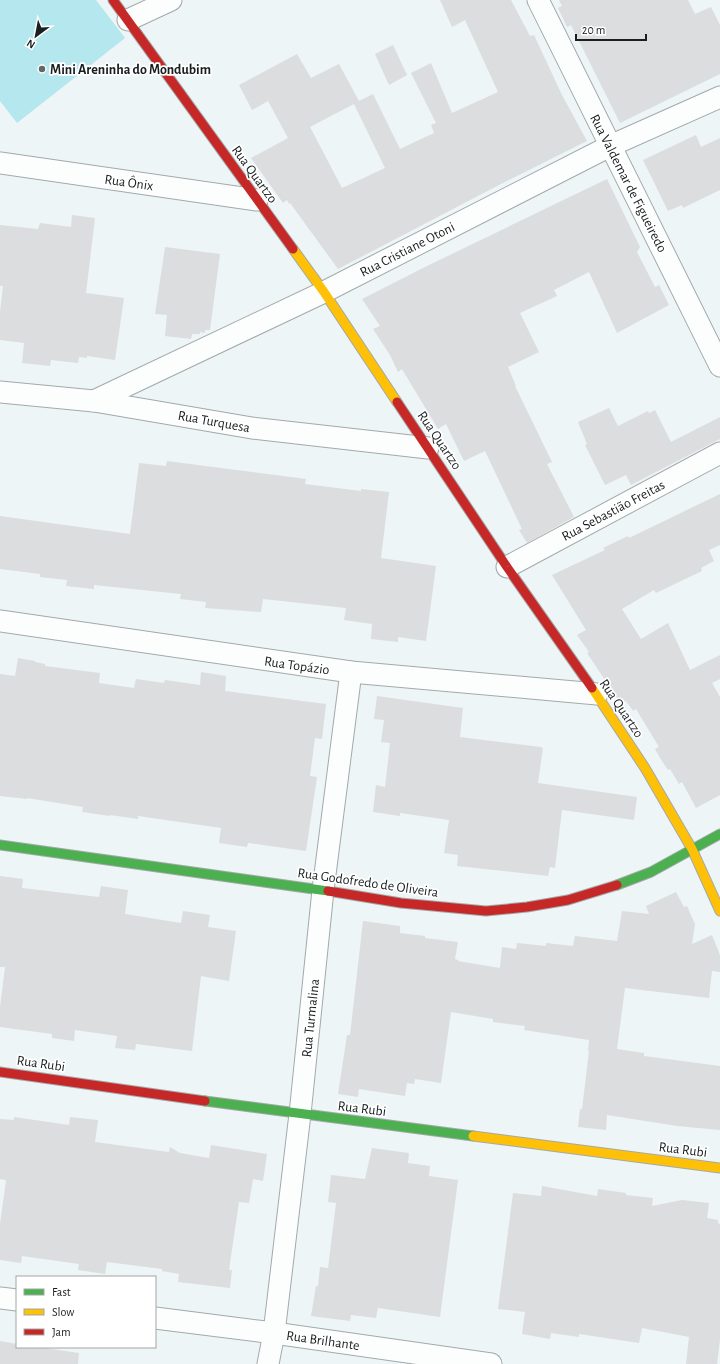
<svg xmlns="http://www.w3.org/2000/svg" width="720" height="1364" font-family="'Alegreya Sans',sans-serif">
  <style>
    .green { fill: #b4e7ee }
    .building { fill: #dcddde; fill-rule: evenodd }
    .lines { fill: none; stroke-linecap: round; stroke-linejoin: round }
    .street-casing { stroke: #a3a9aa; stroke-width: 23 }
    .fast-casing { stroke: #a3a9aa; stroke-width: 11 }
    .slow-casing { stroke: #a3a9aa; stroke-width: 11 }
    .jam-casing { stroke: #a3a9aa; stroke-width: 11 }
    .street { stroke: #fcfefe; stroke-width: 21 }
    .fast { stroke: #4caf50; stroke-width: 9 }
    .slow { stroke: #ffc107; stroke-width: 9 }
    .jam { stroke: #c62828; stroke-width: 9 }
    .poi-dot { fill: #63696a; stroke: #fff; stroke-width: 1.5 }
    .labels { text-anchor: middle; stroke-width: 3.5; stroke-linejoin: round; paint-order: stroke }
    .poi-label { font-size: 14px; font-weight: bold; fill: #191e1f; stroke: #fff; text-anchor: start }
    .street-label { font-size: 14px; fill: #191e1f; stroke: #fff }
  </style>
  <rect width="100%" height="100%" fill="#edf5f6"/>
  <path class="green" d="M 0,0 L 96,0 L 125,38 L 17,123 L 0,101 Z"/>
  <g class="building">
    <path d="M 440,0 L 511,0 L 530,36 L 534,35 L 562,95 L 587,141 L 501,184 L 338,269 L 290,203 L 289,204 L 287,200 L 283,203 L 251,158 L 288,138 L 268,101 L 252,110 L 239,85 L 297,54 L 311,78 L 339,64 L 359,101 L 373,94 L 400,149 L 434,133 L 431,125 L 436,123 L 411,73 L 431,63 L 452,113 L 498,92 L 465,20 L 452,27 ZM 354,104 L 385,168 L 342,188 L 310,127 Z"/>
    <path d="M 559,0 L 688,0 L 695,14 L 711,7 L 720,25 L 720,74 L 620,123 L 571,25 L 567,27 L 558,8 L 562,6 Z"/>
    <path d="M 393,45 L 407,75 L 389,85 L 375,54 Z"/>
    <path d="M 696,135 L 701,147 L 720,138 L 720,190 L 683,208 L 682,205 L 668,211 L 643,160 Z"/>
    <path d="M 607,179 L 640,247 L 637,252 L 655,287 L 659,285 L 669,305 L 617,333 L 589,272 L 554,290 L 557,296 L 520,313 L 539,352 L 508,367 L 516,386 L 515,386 L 552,462 L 547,464 L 574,517 L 527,543 L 519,530 L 522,529 L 485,451 L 464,461 L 446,424 L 438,429 L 402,369 L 398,372 L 390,355 L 373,329 L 380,326 L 362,299 L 427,266 Z"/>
    <path d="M 72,215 L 95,218 L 86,293 L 124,298 L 115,360 L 87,356 L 87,358 L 79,357 L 78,363 L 51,360 L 50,366 L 22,363 L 24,343 L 0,340 L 0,312 L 3,286 L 0,286 L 0,225 L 38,229 L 40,223 L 71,227 Z"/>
    <path d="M 165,247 L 220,254 L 210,330 L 205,330 L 205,333 L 200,332 L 200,334 L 192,334 L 191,339 L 165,336 L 167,315 L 155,314 Z"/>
    <path d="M 609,408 L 618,426 L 648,411 L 649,413 L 655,410 L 671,442 L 720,417 L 720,439 L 631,485 L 626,475 L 605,485 L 585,445 L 587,444 L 578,422 Z"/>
    <path d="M 167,461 L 306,479 L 305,484 L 361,491 L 361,489 L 389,492 L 381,558 L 436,566 L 426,641 L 398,637 L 398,642 L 371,639 L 372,624 L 344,620 L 346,608 L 263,599 L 261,612 L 205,608 L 206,602 L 180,599 L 181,594 L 94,585 L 94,589 L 66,586 L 67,580 L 40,577 L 40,574 L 0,569 L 0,516 L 130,534 L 139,463 L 166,466 Z"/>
    <path d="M 720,494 L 720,545 L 709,550 L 714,561 L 701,568 L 702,571 L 656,593 L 654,590 L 622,609 L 641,639 L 668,623 L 690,670 L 720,655 L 720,679 L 712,683 L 720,697 L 720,795 L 696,808 L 682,782 L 679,784 L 670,769 L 668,770 L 660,758 L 655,749 L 659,747 L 636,709 L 633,711 L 626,701 L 621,704 L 587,653 L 589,652 L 577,635 L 586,630 L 552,575 L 605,550 L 603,548 L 628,536 L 629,538 Z"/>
    <path d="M 18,658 L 35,661 L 35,662 L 45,664 L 45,666 L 100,673 L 99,683 L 134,688 L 136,679 L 164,683 L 165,680 L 200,685 L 201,672 L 226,676 L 225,691 L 326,704 L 322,739 L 315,738 L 310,776 L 317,777 L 306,851 L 248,843 L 247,847 L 219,843 L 221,828 L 138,816 L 138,819 L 110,815 L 110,816 L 82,812 L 83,807 L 27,798 L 27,799 L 0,796 L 0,674 L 15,676 Z"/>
    <path d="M 377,696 L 463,708 L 460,737 L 541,747 L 543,748 L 538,783 L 637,797 L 634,820 L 562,810 L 555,868 L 550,867 L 548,876 L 457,866 L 458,855 L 444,853 L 449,820 L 400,813 L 400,816 L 373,812 L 376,785 L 385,787 L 390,743 L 381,742 L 384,720 L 374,719 Z"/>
    <path d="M 0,876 L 23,879 L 22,888 L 99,897 L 101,886 L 128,890 L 125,914 L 181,923 L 183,911 L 210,915 L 208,927 L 236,931 L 229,981 L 201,976 L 192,1051 L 136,1044 L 135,1050 L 115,1048 L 117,1036 L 75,1030 L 74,1041 L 52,1038 L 52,1034 L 0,1027 L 0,1007 L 5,967 L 0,967 Z"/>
    <path d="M 676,892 L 684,907 L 687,906 L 695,924 L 692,944 L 712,935 L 720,955 L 720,972 L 712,971 L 709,998 L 625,988 L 617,1049 L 644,1053 L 644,1056 L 720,1066 L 720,1130 L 677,1126 L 607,1115 L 606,1130 L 578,1127 L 580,1109 L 582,1109 L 589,1051 L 588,1051 L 589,1040 L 524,1030 L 525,1026 L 493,1022 L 493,1019 L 451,1012 L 441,1083 L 415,1079 L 414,1084 L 407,1083 L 405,1096 L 359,1089 L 358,1097 L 338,1094 L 347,1035 L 350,1035 L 363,921 L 400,926 L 400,933 L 425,936 L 425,938 L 458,942 L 455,959 L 458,960 L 458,961 L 500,968 L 502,947 L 516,949 L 517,943 L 546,946 L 546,943 L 573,946 L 575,936 L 617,941 L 622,911 L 649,914 L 646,906 Z"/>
    <path d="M 14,1117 L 69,1125 L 70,1117 L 98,1120 L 95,1142 L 169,1152 L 170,1147 L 180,1153 L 209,1158 L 211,1145 L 267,1154 L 263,1181 L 253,1179 L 249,1203 L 239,1202 L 229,1270 L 232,1270 L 230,1288 L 178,1282 L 179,1274 L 162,1271 L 162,1269 L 107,1262 L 105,1274 L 78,1270 L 79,1264 L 22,1256 L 21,1263 L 0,1260 L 0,1224 L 6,1180 L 0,1179 L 0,1119 L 14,1120 Z"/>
    <path d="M 372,1148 L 409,1153 L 408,1163 L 430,1166 L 429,1176 L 458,1180 L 440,1317 L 378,1308 L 376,1318 L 351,1315 L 350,1321 L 311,1316 L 316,1286 L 318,1286 L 320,1267 L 328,1268 L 336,1203 L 328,1202 L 331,1175 L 365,1179 Z"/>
    <path d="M 542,1186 L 597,1196 L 598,1189 L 626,1193 L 626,1195 L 653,1198 L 652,1206 L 682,1200 L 709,1203 L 707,1218 L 718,1220 L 718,1223 L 720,1224 L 720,1340 L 717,1364 L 686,1364 L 689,1337 L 642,1328 L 639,1343 L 579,1334 L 579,1337 L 551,1333 L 550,1339 L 522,1334 L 525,1312 L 498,1309 L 513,1193 L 541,1196 Z"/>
    <path d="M 0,1341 L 17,1344 L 17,1347 L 39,1347 L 79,1353 L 78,1364 L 0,1364 Z"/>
  </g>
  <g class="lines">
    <defs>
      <g id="street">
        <path d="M 538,0 L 720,366"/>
        <path d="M 128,20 L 171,0"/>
        <path d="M 0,163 L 257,200"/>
        <path d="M 0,392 L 94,401 L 252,428 L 428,448"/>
        <path d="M 94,401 L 324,292 L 610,146 L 720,97"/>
        <path d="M 507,567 L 720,453"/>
        <path d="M 0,621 L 351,672 L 597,694"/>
        <path d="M 0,1298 L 17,1300"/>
        <path d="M 155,1318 L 274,1333 L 491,1364"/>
        <path d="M 268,1364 L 274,1333 L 300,1114 L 323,890 L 351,672"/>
      </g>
      <g id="fast">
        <path d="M 0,845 L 328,891"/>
        <path d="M 617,885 L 651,872 L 720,834"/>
        <path d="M 205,1101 L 473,1136"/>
      </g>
      <g id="slow">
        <path d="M 293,249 L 324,292 L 397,402"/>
        <path d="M 592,688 L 645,768 L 692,849 L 720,911"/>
        <path d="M 473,1136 L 720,1168"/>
      </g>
      <g id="jam">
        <path d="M 113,0 L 293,249"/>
        <path d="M 397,402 L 507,567 L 592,688"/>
        <path d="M 328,891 L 401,903 L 486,911 L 527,907 L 568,900 L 617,885"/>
        <path d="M 0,1072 L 205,1101"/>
      </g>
    </defs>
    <use href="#street" class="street-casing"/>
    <use href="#fast" class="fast-casing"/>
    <use href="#slow" class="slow-casing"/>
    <use href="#jam" class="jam-casing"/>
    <use href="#street" class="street"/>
    <use href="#fast" class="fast"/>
    <use href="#slow" class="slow"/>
    <use href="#jam" class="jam"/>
  </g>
  <circle class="poi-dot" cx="42" cy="69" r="4"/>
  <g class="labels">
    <g class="poi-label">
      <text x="50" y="74">Mini Areninha do Mondubim</text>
    </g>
    <g class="street-label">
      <text transform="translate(255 174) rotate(54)" y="5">Rua Quartzo</text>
      <text transform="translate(129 182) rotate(8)" y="5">Rua Ônix</text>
      <text transform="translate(629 183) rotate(63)" y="5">Rua Valdemar de Figueiredo</text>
      <text transform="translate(407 249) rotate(-27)" y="5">Rua Cristiane Otoni</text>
      <text transform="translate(214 421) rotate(10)" y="5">Rua Turquesa</text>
      <text transform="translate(440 440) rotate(56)" y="5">Rua Quartzo</text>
      <text transform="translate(613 510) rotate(-28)" y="5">Rua Sebastião Freitas</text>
      <text transform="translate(297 665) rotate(8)" y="5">Rua Topázio</text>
      <text transform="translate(622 708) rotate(56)" y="5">Rua Quartzo</text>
      <text transform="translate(368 882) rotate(8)" y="5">Rua Godofredo de Oliveira</text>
      <text transform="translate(310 1018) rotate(-84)" y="5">Rua Turmalina</text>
      <text transform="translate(41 1063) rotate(8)" y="5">Rua Rubi</text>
      <text transform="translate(362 1108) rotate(7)" y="5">Rua Rubi</text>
      <text transform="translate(683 1149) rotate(7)" y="5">Rua Rubi</text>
      <text transform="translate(323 1340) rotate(8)" y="5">Rua Brilhante</text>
    </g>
  </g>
  <rect x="16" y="1276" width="140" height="72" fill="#ffffff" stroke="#a3a5a5"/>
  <rect x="24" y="1289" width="20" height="6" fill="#4caf50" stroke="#a3a5a5"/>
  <text x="52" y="1296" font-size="12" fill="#191e1f">Fast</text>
  <rect x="24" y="1309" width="20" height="6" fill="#ffc107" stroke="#a3a5a5"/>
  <text x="52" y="1316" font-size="12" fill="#191e1f">Slow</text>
  <rect x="24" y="1329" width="20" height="6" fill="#c62828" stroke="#a3a5a5"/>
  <text x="52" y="1336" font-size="12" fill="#191e1f">Jam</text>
  <g transform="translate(36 36) rotate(212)" stroke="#ffffff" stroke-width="3" paint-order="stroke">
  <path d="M0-3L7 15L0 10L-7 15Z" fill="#191e1f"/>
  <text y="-6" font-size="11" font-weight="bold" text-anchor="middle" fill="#191e1f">N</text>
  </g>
  <path d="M576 34v6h70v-6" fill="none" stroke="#191e1f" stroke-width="2"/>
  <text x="582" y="34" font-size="12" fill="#191e1f" stroke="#ffffff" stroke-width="3" paint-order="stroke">20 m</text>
</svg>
